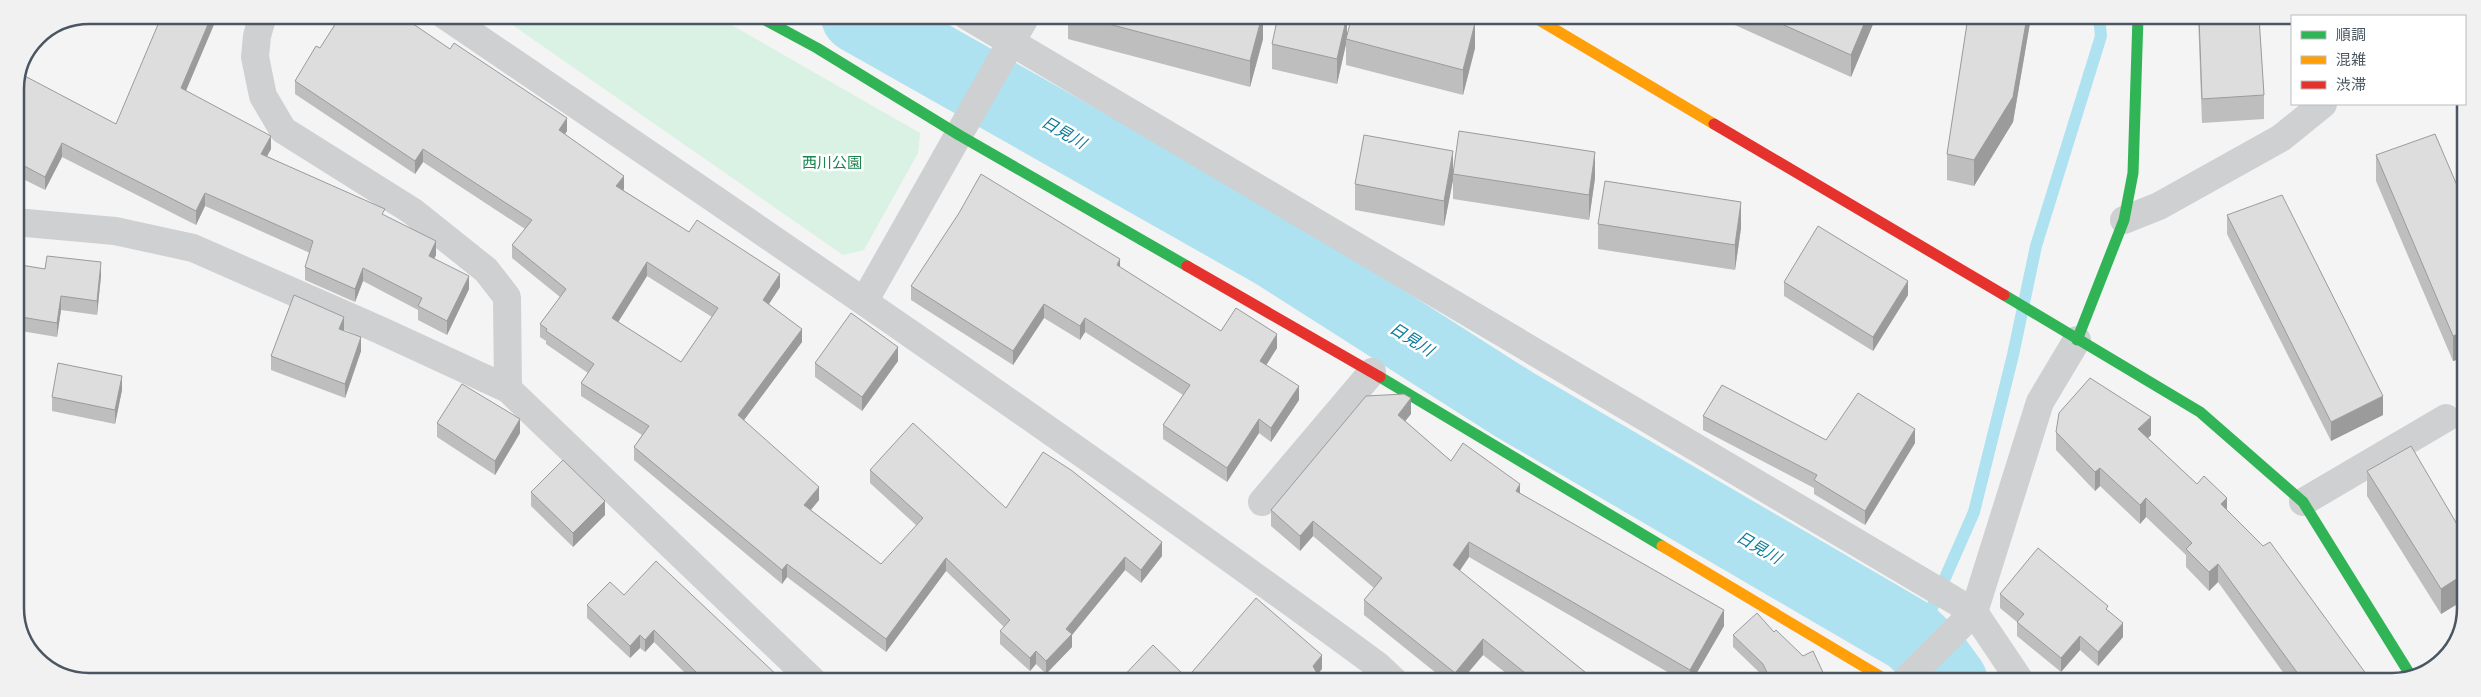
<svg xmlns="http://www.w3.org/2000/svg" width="2481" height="697" font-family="'Roboto Condensed','Noto Sans JP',sans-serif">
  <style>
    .green { fill: #d9f2e3 }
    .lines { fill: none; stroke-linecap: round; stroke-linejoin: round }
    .stream { stroke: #aee2f0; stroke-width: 12 }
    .river { stroke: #aee2f0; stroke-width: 74 }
    .street { stroke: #ced0d2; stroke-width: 28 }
    .fast { stroke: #30b455; stroke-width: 11 }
    .slow { stroke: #ff9f0a; stroke-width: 11 }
    .jam { stroke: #e5322d; stroke-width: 11 }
    .wall { fill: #bebebf; fill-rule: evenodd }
    .shaded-wall { fill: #9b9b9b }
    .building { fill: #ddddde; stroke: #9b9b9b; fill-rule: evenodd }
    .labels { text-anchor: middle; stroke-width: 5; stroke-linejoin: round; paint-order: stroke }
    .park-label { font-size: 15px; fill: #17864f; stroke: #fff }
    .water-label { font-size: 16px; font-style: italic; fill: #0c7c9b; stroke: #fff }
    .rim { fill: none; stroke: #4a5661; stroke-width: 2.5 }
  </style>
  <rect width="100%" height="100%" fill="#f4f4f4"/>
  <path class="green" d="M 498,15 L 716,16 L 920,133 L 918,153 L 864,250 L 843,255 Z"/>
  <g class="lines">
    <path class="stream" d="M 1911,636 L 1930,612 L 1974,512 L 2013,355 L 2036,246 L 2101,36 L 2099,17"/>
    <path class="river" d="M 858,16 L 1275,252 L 1515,405 L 1911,636 L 1932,656 L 1951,682"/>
    <g class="street">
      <path d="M 263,15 L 257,36 L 255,57 L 263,96 L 283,130 L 412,211 L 486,270 L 507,297 L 508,389"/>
      <path d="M 444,15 C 758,228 1071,441 1377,665 L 1394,681"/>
      <path d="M 967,16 L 1974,612 L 2021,682"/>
      <path d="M 2124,220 L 2159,206 L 2281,138 L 2323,104"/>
      <path d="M 15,222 L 115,231 L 193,248 L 382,331 L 508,389 L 812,680"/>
      <path d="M 865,300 L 1026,16"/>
      <path d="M 1262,502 L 1372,372"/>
      <path d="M 2303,502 L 2446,418"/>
      <path d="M 1905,681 L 1974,612 L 2040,402 L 2077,340"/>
    </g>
    <g class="fast">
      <path d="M 758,16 L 817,48 L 959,135 L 1187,266"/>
      <path d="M 2004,295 L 2200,412 L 2303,502 L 2411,676"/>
      <path d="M 2077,340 L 2124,220 L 2133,173 L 2138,17"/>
      <path d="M 1380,377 L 1662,546"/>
    </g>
    <g class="slow">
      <path d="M 1534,17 L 1714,124"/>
      <path d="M 1662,546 L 1888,681"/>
    </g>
    <g class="jam">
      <path d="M 1714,124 L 2004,295"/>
      <path d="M 1187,266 L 1380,377"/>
    </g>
  </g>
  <g class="wall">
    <path d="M 218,15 L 186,91 L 271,149 L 267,156 L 385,216 L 436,255 L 434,259 L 469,289 L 447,335 L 418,320 L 418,310 L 363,281 L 355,302 L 305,280 L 305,267 L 310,253 L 205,206 L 196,225 L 62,157 L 45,190 L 15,175 L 15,88 L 116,124 Z"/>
    <path d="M 1068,16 L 1263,16 L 1263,39 L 1250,87 L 1068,39 Z"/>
    <path d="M 1717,17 L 1876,17 L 1851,77 Z"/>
    <path d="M 1968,17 L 2031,17 L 2013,122 L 1974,186 L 1947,180 L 1947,154 Z"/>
    <path d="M 2198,17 L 2259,17 L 2264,95 L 2264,119 L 2202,123 Z"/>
    <path d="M 1347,36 L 1475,48 L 1463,95 L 1346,65 L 1346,44 L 1337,84 L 1272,69 L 1272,44 Z"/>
    <path d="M 320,48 L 567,131 L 565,134 L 624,189 L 623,190 L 689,232 L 780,287 L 769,304 L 802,342 L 744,420 L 819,500 L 811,510 L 881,564 L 917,526 L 870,483 L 870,470 L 1006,508 L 1162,556 L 1141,583 L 1125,570 L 1072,635 L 1072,647 L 1046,674 L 1036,664 L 1030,671 L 1000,644 L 1000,631 L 1004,627 L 946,571 L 886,652 L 787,577 L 782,584 L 634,460 L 634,447 L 642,435 L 581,396 L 581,383 L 588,373 L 546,344 L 546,341 L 540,337 L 540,324 L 560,297 L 512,258 L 512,245 L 525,229 L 423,162 L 415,174 L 295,94 L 295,81 ZM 647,276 L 712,317 L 681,362 L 618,322 Z"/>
    <path d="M 2376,155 L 2465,204 L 2465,357 L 2453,361 L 2376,181 Z"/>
    <path d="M 1453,170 L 1595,178 L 1589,220 L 1453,199 L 1453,180 L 1444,226 L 1355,210 L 1355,184 Z"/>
    <path d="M 2227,215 L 2383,415 L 2331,441 L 2227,234 Z"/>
    <path d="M 1598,224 L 1741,228 L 1735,270 L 1598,249 Z"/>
    <path d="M 15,264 L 45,269 L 101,276 L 97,315 L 61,310 L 57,337 L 15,330 Z"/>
    <path d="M 1120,268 L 1221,331 L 1277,348 L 1266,365 L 1299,400 L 1271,442 L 1259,433 L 1227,482 L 1163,439 L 1163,425 L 1183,395 L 1085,332 L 1080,340 L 1044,318 L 1013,365 L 911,300 L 911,286 Z"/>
    <path d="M 1784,282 L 1908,295 L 1873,351 L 1784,296 Z"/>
    <path d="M 344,330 L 361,351 L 345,398 L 271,370 L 271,356 Z"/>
    <path d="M 898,361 L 862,411 L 815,377 L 815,363 Z"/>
    <path d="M 122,390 L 115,424 L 52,411 L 52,397 Z"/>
    <path d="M 1411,414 L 1405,421 L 1451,461 L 1520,493 L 1724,626 L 1692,681 L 1683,681 L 1469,557 L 1459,571 L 1596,681 L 1516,681 L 1483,655 L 1461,681 L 1446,681 L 1364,615 L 1364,600 L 1374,588 L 1313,536 L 1300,551 L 1271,526 L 1271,510 Z"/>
    <path d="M 1703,416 L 1826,440 L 1915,443 L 1865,525 L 1814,494 L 1814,488 L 1703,430 Z"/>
    <path d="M 437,423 L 520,433 L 495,475 L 437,437 Z"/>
    <path d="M 2056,432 L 2151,435 L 2148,438 L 2197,484 L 2227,510 L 2372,682 L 2290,682 L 2218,582 L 2209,591 L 2186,567 L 2186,555 L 2146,517 L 2140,524 L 2100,486 L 2095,491 L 2056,450 Z"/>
    <path d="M 2367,471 L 2464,536 L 2464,600 L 2441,614 L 2367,496 Z"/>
    <path d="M 531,492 L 605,515 L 573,547 L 531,506 Z"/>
    <path d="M 2000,594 L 2108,611 L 2123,637 L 2098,666 L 2080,650 L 2061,672 L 2017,636 L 2017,622 L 2000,608 Z"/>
    <path d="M 624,595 L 782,680 L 692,680 L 654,642 L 645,652 L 640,648 L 630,658 L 587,618 L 587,605 Z"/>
    <path d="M 1774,632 L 1827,681 L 1765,681 L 1763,676 L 1733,647 L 1733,635 Z"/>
  </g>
  <g class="shaded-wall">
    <path d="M 212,15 L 218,15 L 181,102 L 181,88 Z"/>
    <path d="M 1262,16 L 1263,16 L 1263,39 L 1250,87 L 1250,61 Z"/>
    <path d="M 1347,16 L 1347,39 L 1346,39 L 1346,44 L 1337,84 L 1337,59 Z"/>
    <path d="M 1867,17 L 1876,17 L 1851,77 L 1851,55 Z"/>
    <path d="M 2027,17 L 2031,17 L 2013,122 L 1974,186 L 1974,160 Z"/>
    <path d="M 1475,23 L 1475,48 L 1463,95 L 1463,70 Z"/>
    <path d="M 567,118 L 567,131 L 559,143 L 559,130 Z"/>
    <path d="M 271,136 L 271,149 L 261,167 L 261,154 Z"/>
    <path d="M 62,143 L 62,157 L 45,190 L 45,177 Z"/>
    <path d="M 423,149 L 423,162 L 415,174 L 415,161 Z"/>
    <path d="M 1453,151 L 1453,180 L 1444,226 L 1444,201 Z"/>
    <path d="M 1595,152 L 1595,178 L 1589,220 L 1589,195 Z"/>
    <path d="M 624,176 L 624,189 L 616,199 L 616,186 Z"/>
    <path d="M 205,193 L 205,206 L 196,225 L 196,211 Z"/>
    <path d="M 1741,202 L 1741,228 L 1735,270 L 1735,245 Z"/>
    <path d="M 436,241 L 436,255 L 429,269 L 429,256 Z"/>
    <path d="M 1120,259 L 1120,273 L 1117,265 Z"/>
    <path d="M 101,262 L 101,276 L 97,315 L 97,301 Z"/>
    <path d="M 647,262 L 647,276 L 612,332 L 612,318 Z"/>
    <path d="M 363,268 L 363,281 L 355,302 L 355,289 Z"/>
    <path d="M 780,274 L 780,287 L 763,313 L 763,300 Z"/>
    <path d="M 469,276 L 469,289 L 447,335 L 447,321 Z"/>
    <path d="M 1908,281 L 1908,295 L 1873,351 L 1873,337 Z"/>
    <path d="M 61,296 L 61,310 L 57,337 L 57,323 Z"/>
    <path d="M 1044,304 L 1044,318 L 1013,365 L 1013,351 Z"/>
    <path d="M 344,317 L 344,331 L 339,329 Z"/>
    <path d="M 1085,318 L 1085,332 L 1080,340 L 1080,326 Z"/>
    <path d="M 802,329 L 802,342 L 738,428 L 738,415 Z"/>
    <path d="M 2465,331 L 2465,357 L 2453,361 L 2453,336 Z"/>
    <path d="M 1277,334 L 1277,348 L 1260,375 L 1260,361 Z"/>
    <path d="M 361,337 L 361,351 L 345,398 L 345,384 Z"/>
    <path d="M 898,347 L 898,361 L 862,411 L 862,397 Z"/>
    <path d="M 122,376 L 122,390 L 115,424 L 115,410 Z"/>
    <path d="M 1299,386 L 1299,400 L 1271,442 L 1271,428 Z"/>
    <path d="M 2383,396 L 2383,415 L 2331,441 L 2331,422 Z"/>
    <path d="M 1411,398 L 1411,414 L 1398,430 L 1398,415 Z"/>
    <path d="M 2151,417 L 2151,435 L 2138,448 L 2138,429 Z"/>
    <path d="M 520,419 L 520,433 L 495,475 L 495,461 Z"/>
    <path d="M 1259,419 L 1259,433 L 1227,482 L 1227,468 Z"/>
    <path d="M 1915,429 L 1915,443 L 1865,525 L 1865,511 Z"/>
    <path d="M 2100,468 L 2100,486 L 2095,491 L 2095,472 Z"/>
    <path d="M 1520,484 L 1520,500 L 1516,491 Z"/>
    <path d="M 819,487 L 819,500 L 804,518 L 804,505 Z"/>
    <path d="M 2146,498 L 2146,517 L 2140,524 L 2140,505 Z"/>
    <path d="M 2227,498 L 2227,517 L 2221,504 Z"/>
    <path d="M 605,501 L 605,515 L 573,547 L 573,533 Z"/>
    <path d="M 1313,521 L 1313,536 L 1300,551 L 1300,536 Z"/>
    <path d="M 1162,542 L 1162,556 L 1141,583 L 1141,570 Z"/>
    <path d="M 1469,542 L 1469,557 L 1453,581 L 1453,565 Z"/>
    <path d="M 1125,557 L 1125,570 L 1072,635 L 1072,647 L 1046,674 L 1046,661 L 1066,629 Z"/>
    <path d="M 946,558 L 946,571 L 886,652 L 886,639 Z"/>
    <path d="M 787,564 L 787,577 L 782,584 L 782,570 Z"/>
    <path d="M 2218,564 L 2218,582 L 2209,591 L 2209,572 Z"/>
    <path d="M 2464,574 L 2464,600 L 2441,614 L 2441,589 Z"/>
    <path d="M 1724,610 L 1724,626 L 1692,681 L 1690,681 L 1690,670 Z"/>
    <path d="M 2123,623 L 2123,637 L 2098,666 L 2098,652 Z"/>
    <path d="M 654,630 L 654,642 L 645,652 L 645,640 Z"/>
    <path d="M 640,635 L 640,648 L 630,658 L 630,646 Z"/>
    <path d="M 2080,636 L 2080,650 L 2061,672 L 2061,658 Z"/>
    <path d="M 1483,639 L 1483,655 L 1461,681 L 1455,681 L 1455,673 Z"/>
    <path d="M 1036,651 L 1036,664 L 1030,671 L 1030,658 Z"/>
    <path d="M 1322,655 L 1322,669 L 1313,680 L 1313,666 Z"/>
  </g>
  <g class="building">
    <path d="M 162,15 L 212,15 L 181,88 L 271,136 L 261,154 L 385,209 L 382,214 L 436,241 L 429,256 L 469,276 L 447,321 L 418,306 L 422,298 L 363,268 L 355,289 L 305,267 L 313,241 L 205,193 L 196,211 L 62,143 L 45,177 L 15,161 L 15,88 L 21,74 L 116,124 Z"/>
    <path d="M 341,15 L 400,15 L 450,49 L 454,43 L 567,118 L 559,130 L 624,176 L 616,186 L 689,232 L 697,220 L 780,274 L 763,300 L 802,329 L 738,415 L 819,487 L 804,505 L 881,564 L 923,518 L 870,470 L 913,423 L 1006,508 L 1043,452 L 1071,470 L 1162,542 L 1141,570 L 1125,557 L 1066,629 L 1072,634 L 1046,661 L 1036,651 L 1030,658 L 1000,631 L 1010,620 L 946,558 L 886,639 L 787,564 L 782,570 L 634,447 L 649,426 L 581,383 L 594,364 L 546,331 L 547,329 L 540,324 L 566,289 L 512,245 L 532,220 L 423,149 L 415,161 L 295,81 L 316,46 L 320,48 ZM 647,262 L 718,308 L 681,362 L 612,318 Z"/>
    <path d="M 1078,16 L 1262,16 L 1250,61 Z"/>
    <path d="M 1278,16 L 1347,16 L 1337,59 L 1272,44 Z"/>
    <path d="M 1352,16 L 1451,16 L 1475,23 L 1463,70 L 1346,39 Z"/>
    <path d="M 1766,17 L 1867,17 L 1851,55 Z"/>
    <path d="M 1968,17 L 2027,17 L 2013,97 L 1974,160 L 1947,154 Z"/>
    <path d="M 2199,17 L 2259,17 L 2264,95 L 2202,99 Z"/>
    <path d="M 1459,131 L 1595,152 L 1589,195 L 1453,174 Z"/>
    <path d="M 2435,134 L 2465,204 L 2465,331 L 2453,336 L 2376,155 Z"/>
    <path d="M 1364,135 L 1453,151 L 1444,201 L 1355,184 Z"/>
    <path d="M 981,174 L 1120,259 L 1117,265 L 1221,331 L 1236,308 L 1277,334 L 1260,361 L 1299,386 L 1271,428 L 1259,419 L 1227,468 L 1163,425 L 1190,385 L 1085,318 L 1080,326 L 1044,304 L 1013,351 L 911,286 L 959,213 Z"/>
    <path d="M 1605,181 L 1741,202 L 1735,245 L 1598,224 Z"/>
    <path d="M 2282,195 L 2383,396 L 2331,422 L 2227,215 Z"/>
    <path d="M 1818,226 L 1908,281 L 1873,337 L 1784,282 Z"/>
    <path d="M 47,256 L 101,262 L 97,301 L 61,296 L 57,323 L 15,316 L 15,264 L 45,269 Z"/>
    <path d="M 294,295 L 344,317 L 339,329 L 361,337 L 345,384 L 271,356 Z"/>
    <path d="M 851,313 L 898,347 L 862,397 L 815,363 Z"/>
    <path d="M 58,363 L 122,376 L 115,410 L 52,397 Z"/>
    <path d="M 2090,378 L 2151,417 L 2138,429 L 2197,484 L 2204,476 L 2227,498 L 2221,504 L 2263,546 L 2270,542 L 2372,682 L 2304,682 L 2218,564 L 2209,572 L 2186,549 L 2192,543 L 2146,498 L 2140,505 L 2100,468 L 2095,472 L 2056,432 L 2059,413 Z"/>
    <path d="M 462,384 L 520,419 L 495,461 L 437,423 Z"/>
    <path d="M 1722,385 L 1826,440 L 1858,393 L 1915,429 L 1865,511 L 1814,480 L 1817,475 L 1703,416 Z"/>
    <path d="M 1404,394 L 1411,398 L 1398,415 L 1451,461 L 1463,443 L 1520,484 L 1516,491 L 1724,610 L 1690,670 L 1469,542 L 1453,565 L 1596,681 L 1535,681 L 1483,639 L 1455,673 L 1364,600 L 1382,578 L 1313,521 L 1300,536 L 1271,510 L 1366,396 Z"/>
    <path d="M 2411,446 L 2464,536 L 2464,574 L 2441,589 L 2367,471 Z"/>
    <path d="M 563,460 L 605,501 L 573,533 L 531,492 Z"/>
    <path d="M 2038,548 L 2108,606 L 2106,609 L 2123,623 L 2098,652 L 2080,636 L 2061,658 L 2017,622 L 2024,614 L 2000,594 Z"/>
    <path d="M 656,561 L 782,680 L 704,680 L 654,630 L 645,640 L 640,635 L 630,646 L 587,605 L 610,582 L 624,595 Z"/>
    <path d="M 1256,598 L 1322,655 L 1313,666 L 1321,681 L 1119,681 L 1153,645 L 1187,678 Z"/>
    <path d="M 1757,613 L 1774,632 L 1776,630 L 1803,656 L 1813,651 L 1827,681 L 1771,681 L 1763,664 L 1733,635 Z"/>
  </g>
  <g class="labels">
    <g class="park-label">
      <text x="832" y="168">西川公園</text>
    </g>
    <g class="water-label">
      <text transform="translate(1064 132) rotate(30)" y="6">日見川</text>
      <text transform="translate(1412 339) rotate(32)" y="6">日見川</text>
      <text transform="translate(1759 547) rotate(30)" y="6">日見川</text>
    </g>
  </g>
  <path d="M0 0H2481V697H0ZM89 24H2392A65 65 0 0 1 2457 89V608A65 65 0 0 1 2392 673H89A65 65 0 0 1 24 608V89A65 65 0 0 1 89 24Z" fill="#f1f1f2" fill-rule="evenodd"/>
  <path class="rim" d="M89 24H2392A65 65 0 0 1 2457 89V608A65 65 0 0 1 2392 673H89A65 65 0 0 1 24 608V89A65 65 0 0 1 89 24Z"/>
  <rect x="2291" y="15" width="175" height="90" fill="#ffffff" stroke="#b7bbc0"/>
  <rect x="2301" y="31" width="25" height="8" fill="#30b455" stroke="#b7bbc0"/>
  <text x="2336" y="40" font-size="15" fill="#4a5661">順調</text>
  <rect x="2301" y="56" width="25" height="8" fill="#ff9f0a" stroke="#b7bbc0"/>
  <text x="2336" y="65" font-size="15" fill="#4a5661">混雑</text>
  <rect x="2301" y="81" width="25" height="8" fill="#e5322d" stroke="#b7bbc0"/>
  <text x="2336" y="90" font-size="15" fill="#4a5661">渋滞</text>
</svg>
